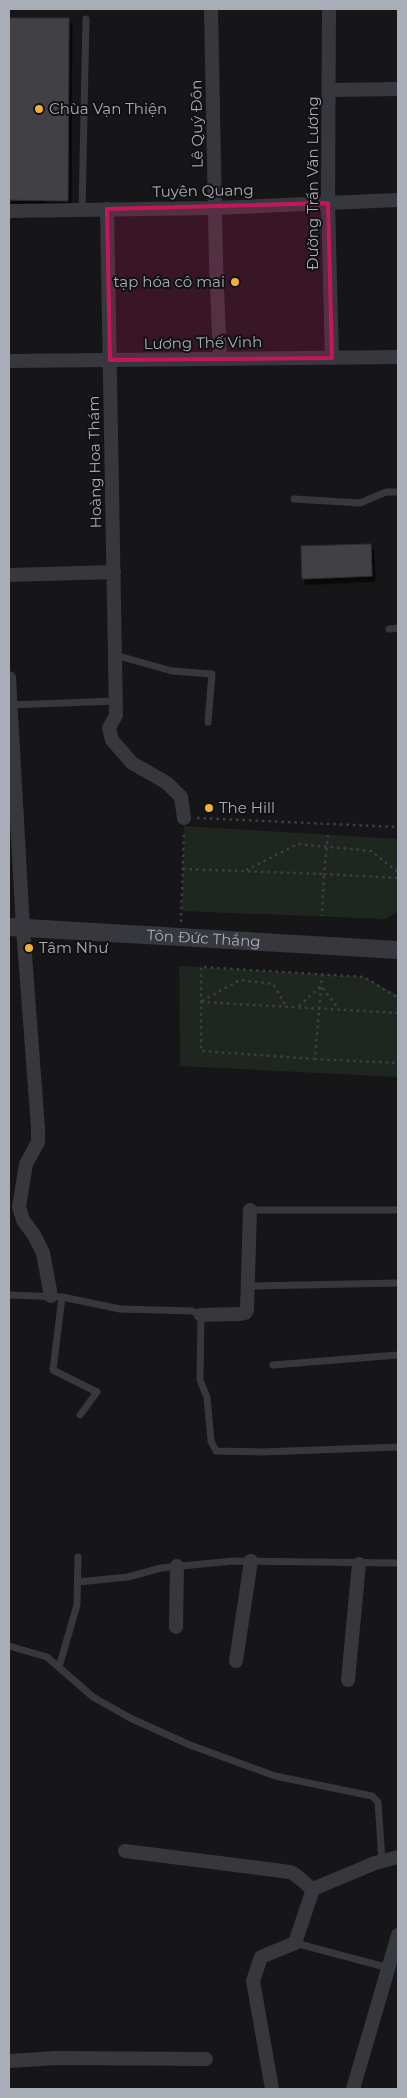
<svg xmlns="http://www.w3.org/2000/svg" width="407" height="2098" font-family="Montserrat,sans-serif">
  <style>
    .green { fill: #1e261f }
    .building { fill: #404145; stroke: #303034; filter: url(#shadow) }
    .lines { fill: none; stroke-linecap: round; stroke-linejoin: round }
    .path { stroke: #3d3f44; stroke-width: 2.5; stroke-dasharray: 2.5 4; stroke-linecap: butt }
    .service { stroke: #37383d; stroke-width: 7 }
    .minor { stroke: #37383d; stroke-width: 14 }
    .tertiary { stroke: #37383d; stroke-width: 18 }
    .marked { fill: #c2185b; fill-opacity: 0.2; stroke: #c2185b; stroke-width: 4; stroke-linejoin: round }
    .poi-dot { fill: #f2b134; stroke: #111113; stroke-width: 2 }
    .labels { text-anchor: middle; stroke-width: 4; stroke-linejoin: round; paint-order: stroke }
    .poi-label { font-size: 15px; fill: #a8adb8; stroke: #111113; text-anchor: start }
    .street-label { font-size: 15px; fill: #a8adb8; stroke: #111113 }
  </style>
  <defs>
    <filter id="shadow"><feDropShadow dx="3" dy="5.5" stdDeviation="0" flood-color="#0009"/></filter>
  </defs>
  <rect width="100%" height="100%" fill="#161618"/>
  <g class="green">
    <path d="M 184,826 L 398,839 L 398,911 L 386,919 L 182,911 Z"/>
    <path d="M 179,966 L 364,977 L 398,995 L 398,1077 L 180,1066 Z"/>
  </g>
  <g class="building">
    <path d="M 9,18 L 69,18 L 68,201 L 9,200 Z"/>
    <path d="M 371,544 L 372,576 L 302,579 L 301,546 Z"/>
  </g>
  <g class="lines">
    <g class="path">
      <path d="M 197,818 L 398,827"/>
      <path d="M 328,835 L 324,874 L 398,878"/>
      <path d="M 183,869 L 324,874 L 322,916"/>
      <path d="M 246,870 L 298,844 L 371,851 L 398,872"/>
      <path d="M 181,922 L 184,832"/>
      <path d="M 322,974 L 315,1059 L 398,1063"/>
      <path d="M 202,1001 L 240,980 L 273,984 L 286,1006"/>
      <path d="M 201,1002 L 398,1013"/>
      <path d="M 299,1006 L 321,986 L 339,1009"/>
      <path d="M 315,1059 L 201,1051 L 201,967 L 364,977 L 398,998"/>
    </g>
    <g class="service">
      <path d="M 82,210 L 86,19"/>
      <path d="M 294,499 L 360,503 L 386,492 L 398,492"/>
      <path d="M 389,629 L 398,628"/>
      <path d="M 115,655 L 172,671 L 212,674 L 208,722"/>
      <path d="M 10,705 L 116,701"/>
      <path d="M 250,1210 L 398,1210"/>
      <path d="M 248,1286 L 398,1283"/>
      <path d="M 9,1295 L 62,1297 L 120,1309 L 192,1311 L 201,1315 L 200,1380 L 207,1397 L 211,1441 L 216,1451 L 262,1452 L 398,1447"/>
      <path d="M 62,1297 L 53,1370 L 97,1392 L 80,1415"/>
      <path d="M 273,1365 L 398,1355"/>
      <path d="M 78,1582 L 128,1577 L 161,1568 L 233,1561 L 398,1563"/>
      <path d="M 9,1646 L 47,1657 L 93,1697 L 130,1718 L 190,1745 L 275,1776 L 372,1796 L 378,1802 L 382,1861"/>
      <path d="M 59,1667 L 77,1605 L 78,1557"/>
      <path d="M 295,1943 L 389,1968"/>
    </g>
    <g class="minor">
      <path d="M 211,9 L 216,263 L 220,359"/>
      <path d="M 329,9 L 328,203 L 332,358"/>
      <path d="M 329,90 L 398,89"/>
      <path d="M 107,209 L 116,715 L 109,728 L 112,740 L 132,763 L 167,783 L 181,797 L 184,818"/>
      <path d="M 9,211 L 215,208 L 398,200"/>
      <path d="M 9,361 L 398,357"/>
      <path d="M 9,575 L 114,572"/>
      <path d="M 9,678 L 23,928 L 38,1128 L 38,1142 L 26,1164 L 19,1207 L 23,1220 L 34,1235 L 43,1253 L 51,1296"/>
      <path d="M 201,1315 L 240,1314 L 245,1313 L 247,1310 L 250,1210"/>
      <path d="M 176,1627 L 177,1566"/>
      <path d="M 236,1661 L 251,1561"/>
      <path d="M 348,1680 L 359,1564"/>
      <path d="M 125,1851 L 290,1872 C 299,1875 304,1884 313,1889 L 375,1863 L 398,1857"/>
      <path d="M 9,2061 L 56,2058 L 206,2059"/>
      <path d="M 272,2089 L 253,1981 L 261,1957 L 295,1943 L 313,1889"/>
      <path d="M 353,2089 L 398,1935"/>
    </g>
    <path class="tertiary" id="s1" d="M 9,927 L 398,950"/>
  </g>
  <path class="marked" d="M 328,203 L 332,358 L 110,360 L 107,209 Z"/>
  <g class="poi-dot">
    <circle cx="39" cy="109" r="5"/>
    <circle cx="235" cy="282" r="5"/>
    <circle cx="209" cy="808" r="5"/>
    <circle cx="29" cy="948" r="5"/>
  </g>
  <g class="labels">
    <g class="poi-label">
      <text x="49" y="114">Chùa Vạn Thiện</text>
      <text x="225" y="287" text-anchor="end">tạp hóa cô mai</text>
      <text x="219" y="813">The Hill</text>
      <text x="39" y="953">Tâm Như</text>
    </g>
    <g class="street-label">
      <text transform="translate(197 124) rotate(-91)" y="5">Lê Quý Đôn</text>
      <text transform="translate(313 183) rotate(-90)" y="5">Đường Trần Văn Lương</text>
      <text transform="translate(203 191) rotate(-1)" y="5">Tuyên Quang</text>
      <text transform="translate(203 343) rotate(-1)" y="5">Lương Thế Vinh</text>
      <text transform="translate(95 462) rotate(-91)" y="5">Hoàng Hoa Thám</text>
      <text dy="5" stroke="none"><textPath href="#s1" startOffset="195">Tôn Đức Thắng</textPath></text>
    </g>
  </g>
  <rect width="407" height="2098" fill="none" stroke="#a8adb8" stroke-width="20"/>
</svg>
